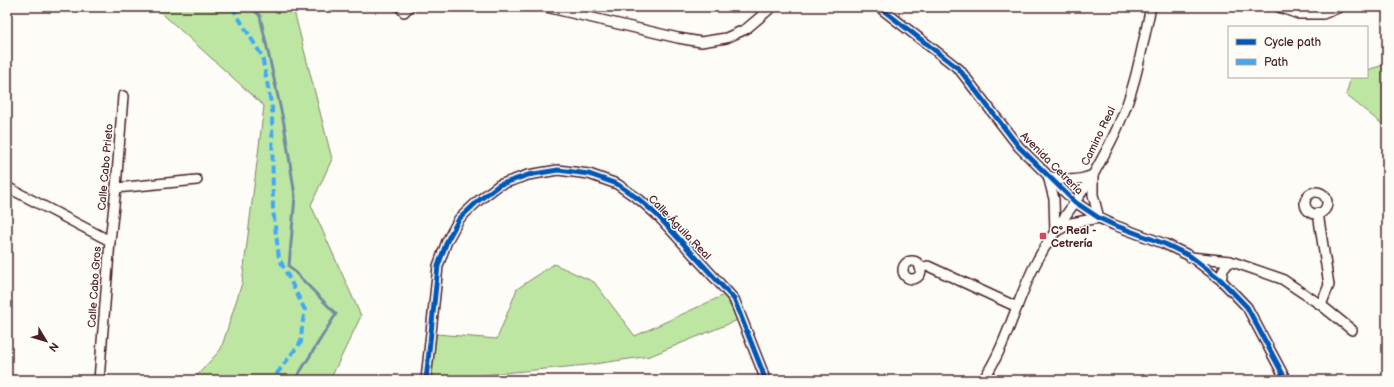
<svg xmlns="http://www.w3.org/2000/svg" width="1394" height="387" font-family="'Balsamiq Sans',sans-serif">
  <style>
    .green { fill: #bde6a3; stroke: #848267 }
    .lines { fill: none; stroke-linecap: round; stroke-linejoin: round }
    .stream { stroke: #728ca0; stroke-width: 3 }
    .street-casing { stroke: #4a1f2b; stroke-width: 12 }
    .street { stroke: #fdfcf7; stroke-width: 9 }
    .quiet { stroke: #3fa9f5; stroke-width: 4; stroke-dasharray: 8 4; stroke-linecap: butt }
    .cycleway-casing { stroke: #fdfcf7; stroke-width: 8 }
    .cycleway { stroke: #0057b8; stroke-width: 5 }
    .poi-dot { fill: #d1495b; stroke: #fdfcf7; stroke-width: 1.5 }
    .labels { text-anchor: middle; stroke-width: 3; stroke-linejoin: round; paint-order: stroke }
    .street-label { font-size: 11px; fill: #4a1f2b; stroke: #fdfcf7 }
    .poi-label { font-size: 11px; font-weight: bold; fill: #4a1f2b; stroke: #fdfcf7; text-anchor: start }
  </style>
  <rect width="100%" height="100%" fill="#fdfcf7"/>
  <filter id="ink" filterUnits="userSpaceOnUse"><feTurbulence type="fractalNoise" baseFrequency=".025" numOctaves="2"/><feDisplacementMap in="SourceGraphic" scale="8" xChannelSelector="R" yChannelSelector="G"/><feConvolveMatrix kernelMatrix="1 2 1 2 8 2 1 2 1" color-interpolation-filters="sRGB"/></filter>
  <g filter="url(#ink)">
    <g class="green">
      <path d="M 155,7 L 293,7 L 332,159 L 311,205 L 361,316 L 330,380 L 193,380 L 221,349 L 242,283 L 264,106 Z"/>
      <path d="M 1387,64 L 1387,128 L 1346,95 L 1351,77 L 1367,77 L 1367,70 Z"/>
      <path d="M 554,264 L 594,282 L 635,336 L 724,295 L 738,320 L 650,356 L 587,365 L 430,380 L 436,334 L 497,339 L 517,289 Z"/>
    </g>
    <g class="lines">
      <path class="stream" d="M 251,7 L 260,16 L 284,124 L 295,196 L 289,266 L 336,314 L 295,380"/>
      <defs>
        <g id="street">
          <path d="M 400,7 L 404,12 L 409,7"/>
          <path d="M 546,7 L 678,38 L 701,42 L 726,38 L 746,29 L 772,7"/>
          <path d="M 879,7 L 959,69 L 1019,147 L 1075,202 L 1099,218 L 1114,225 L 1165,244 L 1190,256 L 1221,280 L 1247,307 L 1286,380"/>
          <path d="M 1279,7 L 1299,14 L 1323,14 L 1340,7"/>
          <path d="M 1093,175 L 1093,195 L 1099,218"/>
          <path d="M 7,187 L 110,241 L 99,380"/>
          <path d="M 116,188 L 197,180"/>
          <circle cx="1316" cy="203" r="11"/>
          <path d="M 1318,213 L 1329,285 L 1321,305"/>
          <path d="M 1057,231 L 1071,223 L 1099,218"/>
          <path d="M 1055,233 L 1054,199 L 1048,176 C 1067,180 1075,182 1093,175"/>
          <path d="M 110,241 L 116,188 L 123,96"/>
          <path d="M 1190,257 L 1230,261 L 1223,270 L 1221,280"/>
          <circle cx="912" cy="270" r="9"/>
          <path d="M 1230,261 L 1282,279 L 1321,305 L 1352,330"/>
          <path d="M 920,268 L 928,266 L 1017,307"/>
          <path d="M 426,380 L 438,266 L 447,241 L 459,219 L 478,201 L 499,185 L 528,175 L 558,170 L 589,174 L 617,184 L 640,200 L 658,216 L 734,299 L 762,370 L 765,380"/>
          <path d="M 983,380 C 1008,343 1016,300 1037,261 C 1053,231 1075,204 1093,175 C 1102,159 1112,141 1119,124 C 1136,87 1142,46 1151,7"/>
        </g>
      </defs>
      <use href="#street" class="street-casing"/>
      <use href="#street" class="street"/>
      <path class="quiet" d="M 232,7 L 262,56 L 272,108 L 273,210 L 279,258 L 305,310 L 302,326 L 301,342 L 272,380"/>
      <defs>
        <g id="cycleway">
          <path d="M 879,7 L 959,69 L 1019,147 L 1075,202 L 1099,218 L 1114,225 L 1165,244 L 1190,256 L 1221,280 L 1247,307 L 1286,380"/>
          <path d="M 426,380 L 438,266 L 447,241 L 459,219 L 478,201 L 499,185 L 528,175 L 558,170 L 589,174 L 617,184 L 640,200 L 658,216 L 734,299 L 762,370 L 765,380"/>
        </g>
      </defs>
      <use href="#cycleway" class="cycleway-casing"/>
      <use href="#cycleway" class="cycleway"/>
    </g>
  </g>
  <rect class="poi-dot" x="1039" y="232" width="8" height="8" rx="2"/>
  <g class="labels">
    <g class="street-label">
      <text transform="translate(1098 136) rotate(-64)" y="4">Camino Real</text>
      <text transform="translate(1052 163) rotate(45)" y="4">Avenida Cetrería</text>
      <text transform="translate(105 167) rotate(-85)" y="4">Calle Cabo Prieto</text>
      <text transform="translate(680 227) rotate(46)" y="4">Calle Águila Real</text>
      <text transform="translate(94 287) rotate(-86)" y="4">Calle Cabo Gros</text>
    </g>
    <g class="poi-label">
      <text x="1051" y="234">Cº Real -<tspan x="1051" dy="13">Cetrería</tspan></text>
    </g>
  </g>
  <rect width="1394" height="387" fill="none" stroke="#fdfcf7" stroke-width="24"/>
  <rect x="12" y="12" width="1370" height="363" fill="none" stroke="#4a1f2b" stroke-width="1.5" filter="url(#ink)"/>
  <rect x="1228" y="26" width="140" height="52" fill="#fdfcf7" stroke="#b5a4a5"/>
  <rect x="1236" y="39" width="20" height="6" fill="#0057b8" stroke="#b5a4a5"/>
  <text x="1264" y="46" font-size="12" fill="#4a1f2b">Cycle path</text>
  <rect x="1236" y="59" width="20" height="6" fill="#3fa9f5" stroke="#b5a4a5"/>
  <text x="1264" y="66" font-size="12" fill="#4a1f2b">Path</text>
  <g transform="translate(46 341) rotate(128)" stroke="#fdfcf7" stroke-width="3" paint-order="stroke">
  <path d="M0-3L7 15L0 10L-7 15Z" fill="#4a1f2b"/>
  <text y="-6" font-size="11" font-weight="bold" text-anchor="middle" fill="#4a1f2b">N</text>
  </g>
</svg>
